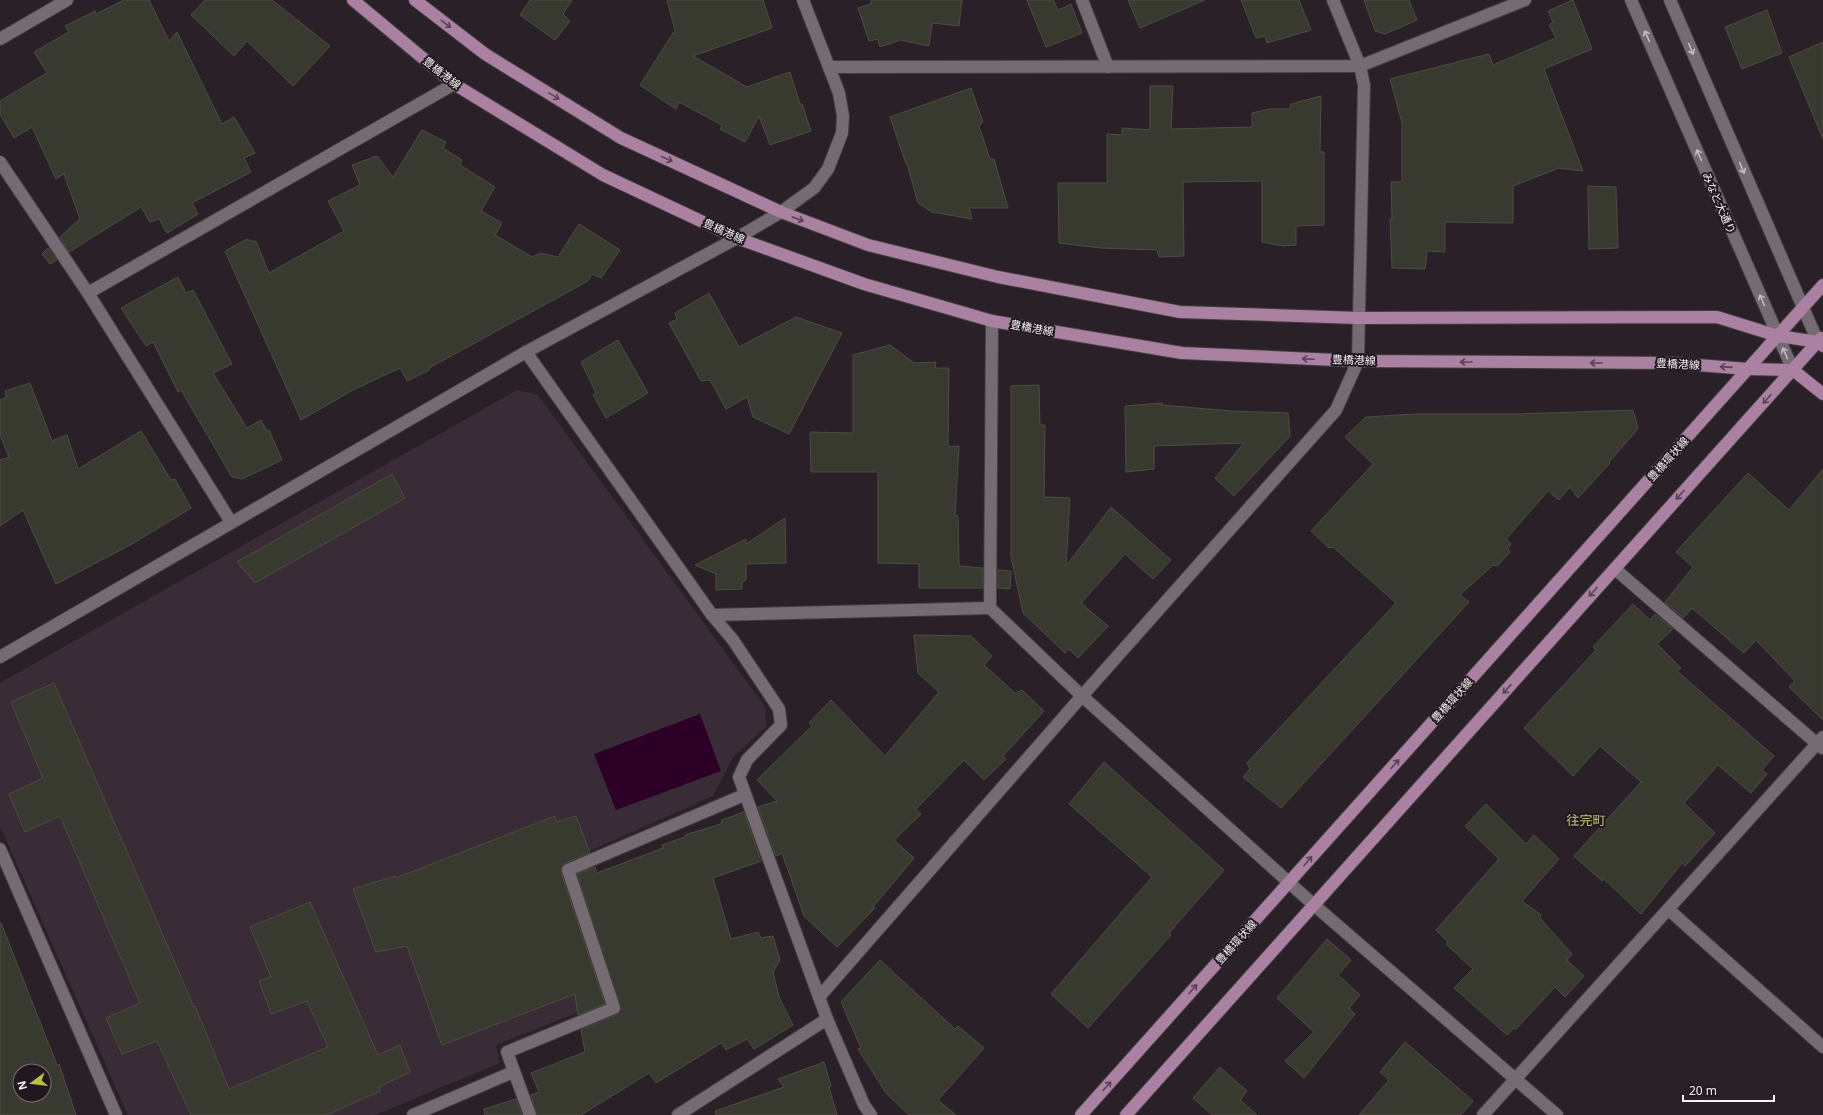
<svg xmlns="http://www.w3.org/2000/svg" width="1823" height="1115" font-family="'Noto Sans','Noto Sans JP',sans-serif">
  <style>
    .built { fill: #392c36 }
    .water { fill: #2d0028 }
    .building { fill: #38392f; stroke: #4c4d42; fill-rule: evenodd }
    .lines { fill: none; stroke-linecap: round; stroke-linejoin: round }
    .minor-casing { stroke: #443e43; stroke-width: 14 }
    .major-casing { stroke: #443e43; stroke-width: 14 }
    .minor { stroke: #756b73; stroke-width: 12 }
    .major { stroke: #ab81a2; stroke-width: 12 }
    .oneway { stroke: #584253 }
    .oneway2 { stroke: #c3bbc1 }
    .labels { text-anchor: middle; stroke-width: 4; stroke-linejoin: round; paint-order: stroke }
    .street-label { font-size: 11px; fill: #f7f1f5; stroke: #20181e }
    .quarter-label { font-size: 13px; fill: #c1c578; stroke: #20181e }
  </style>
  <rect width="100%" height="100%" fill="#2a2128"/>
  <path class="built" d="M 517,390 L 538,395 L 765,707 L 766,727 L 733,757 L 713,796 L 556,866 L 601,1003 L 496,1045 L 500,1063 L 375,1115 L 128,1115 L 0,826 L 0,683 Z"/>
  <path class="water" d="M 700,714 L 721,771 L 616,810 L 594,754 Z"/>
  <g class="building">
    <path d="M 124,0 L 149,0 L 169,41 L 177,32 L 222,124 L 234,117 L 255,153 L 244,158 L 251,172 L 192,203 L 198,214 L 167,233 L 159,219 L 150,222 L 141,207 L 69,252 L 60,237 L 80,219 L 64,174 L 56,179 L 32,127 L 14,138 L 0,114 L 0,101 L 47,73 L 34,52 L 69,32 L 65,26 L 95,11 L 96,14 Z"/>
    <path d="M 205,0 L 272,0 L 330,46 L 293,86 L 247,41 L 234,56 L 191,15 Z"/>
    <path d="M 530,0 L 572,0 L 563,14 L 570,21 L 555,40 L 520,15 Z"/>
    <path d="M 667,0 L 763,0 L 772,28 L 693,56 L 747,87 L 790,72 L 800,104 L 802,104 L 811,131 L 770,145 L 759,116 L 745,142 L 720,129 L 722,125 L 679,102 L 676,109 L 640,85 L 675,30 Z"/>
    <path d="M 871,0 L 962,0 L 959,26 L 932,23 L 929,46 L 900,40 L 880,47 L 878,39 L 869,41 L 858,8 L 871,4 Z"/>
    <path d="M 1027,0 L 1053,0 L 1058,10 L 1071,4 L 1082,33 L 1046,47 Z"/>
    <path d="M 1128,0 L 1205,0 L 1140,28 Z"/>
    <path d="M 1241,0 L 1299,0 L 1311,30 L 1267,43 L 1265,36 L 1256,38 Z"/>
    <path d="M 1364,0 L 1409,0 L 1417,20 L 1385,34 L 1375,31 Z"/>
    <path d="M 1573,0 L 1592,49 L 1544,69 L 1583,171 L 1559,168 L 1513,186 L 1513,223 L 1445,222 L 1445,252 L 1427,251 L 1425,269 L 1392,268 L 1390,219 L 1392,219 L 1391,182 L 1402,182 L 1402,123 L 1390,79 L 1489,54 L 1493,65 L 1556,38 L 1549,25 L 1553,22 L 1548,11 Z"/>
    <path d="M 1767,10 L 1782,53 L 1742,69 L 1725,27 Z"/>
    <path d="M 1823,42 L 1823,139 L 1789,57 Z"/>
    <path d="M 1150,86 L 1173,86 L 1171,129 L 1252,127 L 1252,113 L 1270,109 L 1290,109 L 1291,104 L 1321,96 L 1320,152 L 1324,152 L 1324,225 L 1296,226 L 1296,245 L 1283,246 L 1262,242 L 1262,181 L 1183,182 L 1184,256 L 1159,257 L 1157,250 L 1101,248 L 1059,243 L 1058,183 L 1107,183 L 1107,134 L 1122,135 L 1122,128 L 1150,130 Z"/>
    <path d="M 971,88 L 983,122 L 979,126 L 990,159 L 994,159 L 1008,208 L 969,208 L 972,219 L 932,212 L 918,203 L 907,164 L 906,164 L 890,117 Z"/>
    <path d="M 422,130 L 446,142 L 443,148 L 462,160 L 460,165 L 495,187 L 481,211 L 502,223 L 495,235 L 532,257 L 540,253 L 558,257 L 579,224 L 620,250 L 601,278 L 592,274 L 588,281 L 429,368 L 429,370 L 407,381 L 400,368 L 353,390 L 301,420 L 225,251 L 247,239 L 250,241 L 256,241 L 269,273 L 344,231 L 328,201 L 360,185 L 352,165 L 377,156 L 393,177 Z"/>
    <path d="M 1588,186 L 1616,187 L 1618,248 L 1589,249 Z"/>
    <path d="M 48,248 L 57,260 L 50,264 L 42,254 Z"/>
    <path d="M 178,277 L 186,293 L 193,290 L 232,364 L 213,373 L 247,428 L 261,420 L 267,431 L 269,430 L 282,460 L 242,479 L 232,477 L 181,390 L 178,392 L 153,342 L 146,346 L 121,308 Z"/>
    <path d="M 709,293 L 739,347 L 796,317 L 842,333 L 789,434 L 753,417 L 747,397 L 726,409 L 710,380 L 701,381 L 669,323 L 677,319 L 675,313 Z"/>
    <path d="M 618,340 L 648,393 L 606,418 L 593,395 L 596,393 L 581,362 Z"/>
    <path d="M 890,345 L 914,363 L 936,362 L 935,368 L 949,368 L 948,447 L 959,446 L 955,516 L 958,516 L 959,566 L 983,568 L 983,588 L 919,588 L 919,564 L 878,563 L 878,472 L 811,472 L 810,432 L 853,433 L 853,355 Z"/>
    <path d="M 30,383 L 52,441 L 67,435 L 78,469 L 141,431 L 171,480 L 175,479 L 191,508 L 132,544 L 56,584 L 23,510 L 0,526 L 0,460 L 9,457 L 0,435 L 0,400 L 6,398 L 5,391 Z"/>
    <path d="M 1039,385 L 1040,425 L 1045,425 L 1044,497 L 1070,498 L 1066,566 L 1111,507 L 1171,560 L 1153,579 L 1125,554 L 1081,603 L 1108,626 L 1078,658 L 1069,649 L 1065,653 L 1023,613 L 1011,557 L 1011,386 Z"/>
    <path d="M 1162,403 L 1162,405 L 1231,411 L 1288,413 L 1290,436 L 1234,496 L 1215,478 L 1244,443 L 1154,446 L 1154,469 L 1126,472 L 1125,406 Z"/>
    <path d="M 1633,410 L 1638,429 L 1609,462 L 1610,463 L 1578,498 L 1570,487 L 1559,500 L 1548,491 L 1506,539 L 1511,544 L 1508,549 L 1510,552 L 1497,566 L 1493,565 L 1460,595 L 1469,602 L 1281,808 L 1243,777 L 1250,769 L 1247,763 L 1396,603 L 1333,547 L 1329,548 L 1311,531 L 1373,464 L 1345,437 L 1366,417 L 1414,414 L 1519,414 Z"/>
    <path d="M 1823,469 L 1823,720 L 1789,687 L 1795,681 L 1756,640 L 1744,653 L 1692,608 L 1683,618 L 1665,602 L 1693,567 L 1676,552 L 1748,473 L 1789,510 Z"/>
    <path d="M 392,474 L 405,498 L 255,583 L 237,562 Z"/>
    <path d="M 785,518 L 786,563 L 746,564 L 746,580 L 742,582 L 742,589 L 716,590 L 716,574 L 695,565 L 746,539 L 746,544 Z"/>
    <path d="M 998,570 L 1011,571 L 1010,589 L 998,588 Z"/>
    <path d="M 1633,604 L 1650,620 L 1655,614 L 1673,629 L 1657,644 L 1681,668 L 1677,671 L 1774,756 L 1762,770 L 1767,774 L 1751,793 L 1718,765 L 1684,803 L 1715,833 L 1685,866 L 1682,863 L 1641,914 L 1604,879 L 1602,881 L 1574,856 L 1641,782 L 1600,746 L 1573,776 L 1524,728 L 1596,650 L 1593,647 Z"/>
    <path d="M 914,635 L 971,636 L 992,656 L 984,665 L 1015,693 L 1022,690 L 1044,711 L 1003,756 L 1006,759 L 984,780 L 964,760 L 916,809 L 921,814 L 894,840 L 914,858 L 873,907 L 875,908 L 837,947 L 804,916 L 782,853 L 776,856 L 758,807 L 777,801 L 757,780 L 812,726 L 809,723 L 831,700 L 885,756 L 939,692 L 918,673 Z"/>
    <path d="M 54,683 L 194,1007 L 195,1006 L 229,1089 L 328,1047 L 307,1001 L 271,1014 L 259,981 L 271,977 L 250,927 L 310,902 L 378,1055 L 400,1045 L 410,1072 L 379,1087 L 380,1091 L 327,1115 L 191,1115 L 157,1041 L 122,1054 L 106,1018 L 140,1003 L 60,816 L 25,832 L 9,794 L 43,778 L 11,702 Z"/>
    <path d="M 1104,762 L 1224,870 L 1169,933 L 1171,935 L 1088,1028 L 1051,994 L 1152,877 L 1069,804 Z"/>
    <path d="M 1486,804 L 1526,844 L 1534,835 L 1559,859 L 1522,901 L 1541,915 L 1540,918 L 1572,954 L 1567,960 L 1584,976 L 1565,997 L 1555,987 L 1516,1029 L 1514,1028 L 1507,1035 L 1454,988 L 1473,969 L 1446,944 L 1448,942 L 1436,930 L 1499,859 L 1465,826 Z"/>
    <path d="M 744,812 L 761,861 L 713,878 L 731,939 L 758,932 L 761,938 L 773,936 L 780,960 L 773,972 L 779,997 L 793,1025 L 754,1049 L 747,1039 L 726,1050 L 721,1043 L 656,1083 L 649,1073 L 581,1115 L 537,1115 L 531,1095 L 539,1092 L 531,1073 L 585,1052 L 581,1030 L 617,1015 L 621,1009 L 577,874 L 595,867 L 597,873 L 663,848 L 662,845 L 685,837 L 685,835 L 721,824 L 722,820 Z"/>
    <path d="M 555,816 L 556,822 L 576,816 L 590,853 L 565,863 L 562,866 L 561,872 L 605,1004 L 578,1015 L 575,994 L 442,1045 L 407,946 L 376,952 L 353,889 L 395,876 L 396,878 Z"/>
    <path d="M 0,923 L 1,923 L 57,1065 L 59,1064 L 76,1115 L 0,1115 ZM 20,1071 L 44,1071 L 44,1095 L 20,1095 Z"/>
    <path d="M 1327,939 L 1351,960 L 1338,975 L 1360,995 L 1349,1008 L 1355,1014 L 1304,1078 L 1285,1061 L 1314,1032 L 1277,998 Z"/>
    <path d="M 880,960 L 955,1029 L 958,1026 L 984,1048 L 938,1100 L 956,1115 L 909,1115 L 886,1093 L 858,1049 L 861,1048 L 841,1002 Z"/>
    <path d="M 1405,1042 L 1473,1101 L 1461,1115 L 1359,1115 L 1389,1080 L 1380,1072 Z"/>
    <path d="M 824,1062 L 831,1086 L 829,1087 L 837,1115 L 716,1115 L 715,1111 L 784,1087 L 778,1079 Z"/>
    <path d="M 1220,1067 L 1247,1091 L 1240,1100 L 1257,1115 L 1212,1115 L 1193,1098 Z"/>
    <path d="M 516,1099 L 522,1115 L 485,1115 L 484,1109 Z"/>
  </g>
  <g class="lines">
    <defs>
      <g id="minor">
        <path d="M 1082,0 L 1108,67"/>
        <path d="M 1631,0 L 1793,370"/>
        <path d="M 1670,0 L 1818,342"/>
        <path d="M 0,39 L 67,0"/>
        <path d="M 829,67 L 1360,66 L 1525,0"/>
        <path d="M 0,162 L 88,293 L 231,522"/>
        <path d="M 88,293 L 454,84"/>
        <path d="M 992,321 L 990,608 L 1082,696 L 1314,905 L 1557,1115"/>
        <path d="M 526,352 L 712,615 L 733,640 L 779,709 L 781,725 L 747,760 L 739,777 L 827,1019 L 864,1105 L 871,1115"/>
        <path d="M 1615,569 L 1822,748"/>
        <path d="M 712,615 L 990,608"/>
        <path d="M 0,657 L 526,352 L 737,238 L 781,212 L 814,188 L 828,169 L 842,133 L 843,116 L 839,93 L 803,0"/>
        <path d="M 0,849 L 116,1115"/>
        <path d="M 1669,910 L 1823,1047"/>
        <path d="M 820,996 L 1082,696 L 1336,410 L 1358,361 L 1364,85 L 1360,66 L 1333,0"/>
        <path d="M 413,1115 L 513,1072"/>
        <path d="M 530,1115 L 507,1052 L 614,1008 L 568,870 L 744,795"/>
        <path d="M 678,1115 L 827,1019"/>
        <path d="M 1483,1115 L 1823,737"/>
      </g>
      <g id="major">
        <path d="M 353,0 L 454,84 L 603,175 L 737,238 L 864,284 L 992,321 L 1182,353 L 1358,361 L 1672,363 L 1748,369 L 1793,370"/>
        <path d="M 415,0 L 485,54 L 621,138 L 781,212 L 868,245 L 998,277 L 1180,312 L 1358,318 L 1717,317 L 1778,336 L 1818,342 L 1823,346"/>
        <path d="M 1793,370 L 1823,394"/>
        <path d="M 1081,1115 L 1823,285"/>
        <path d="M 1126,1115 L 1821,338"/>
      </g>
    </defs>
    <use href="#minor" class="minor-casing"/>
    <use href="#major" class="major-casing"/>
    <use href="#minor" class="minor"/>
    <use href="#major" class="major"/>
  </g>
  <defs><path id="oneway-shaft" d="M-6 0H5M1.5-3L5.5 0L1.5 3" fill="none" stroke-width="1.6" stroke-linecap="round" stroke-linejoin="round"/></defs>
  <g class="oneway">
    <use href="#oneway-shaft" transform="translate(446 24) rotate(37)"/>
    <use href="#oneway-shaft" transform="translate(554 96) rotate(32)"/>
    <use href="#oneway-shaft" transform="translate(667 159) rotate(25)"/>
    <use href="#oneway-shaft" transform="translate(798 219) rotate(20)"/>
    <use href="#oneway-shaft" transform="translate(1308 359) rotate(-177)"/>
    <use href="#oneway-shaft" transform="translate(1466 362) rotate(-180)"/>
    <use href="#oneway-shaft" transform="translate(1596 363) rotate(-180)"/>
    <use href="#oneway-shaft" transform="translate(1726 367) rotate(-176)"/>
    <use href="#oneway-shaft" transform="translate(1767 399) rotate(132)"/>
    <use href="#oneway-shaft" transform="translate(1680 495) rotate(132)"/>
    <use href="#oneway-shaft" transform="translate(1593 592) rotate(132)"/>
    <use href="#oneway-shaft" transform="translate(1507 689) rotate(132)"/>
    <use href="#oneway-shaft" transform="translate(1395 764) rotate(-48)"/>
    <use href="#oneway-shaft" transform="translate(1308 861) rotate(-49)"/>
    <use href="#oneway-shaft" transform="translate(1193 989) rotate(-48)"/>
    <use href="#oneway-shaft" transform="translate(1107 1086) rotate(-48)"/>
  </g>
  <g class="oneway2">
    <use href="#oneway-shaft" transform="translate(1647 36) rotate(-114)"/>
    <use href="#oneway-shaft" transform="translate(1691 49) rotate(67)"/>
    <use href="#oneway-shaft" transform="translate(1699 155) rotate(-114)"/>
    <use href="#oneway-shaft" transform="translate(1742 168) rotate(67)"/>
    <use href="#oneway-shaft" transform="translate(1762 300) rotate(-114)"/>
    <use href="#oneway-shaft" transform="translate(1785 353) rotate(-114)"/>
  </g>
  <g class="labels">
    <g class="street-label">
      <text transform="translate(442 73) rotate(38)" y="4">豊橋港線</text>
      <text transform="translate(1719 203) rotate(66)" y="4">みなと大通り</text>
      <text transform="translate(724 231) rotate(24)" y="4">豊橋港線</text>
      <text transform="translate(1032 328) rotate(10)" y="4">豊橋港線</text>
      <text transform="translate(1354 360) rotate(2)" y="4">豊橋港線</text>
      <text transform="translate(1678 364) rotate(3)" y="4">豊橋港線</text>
      <text transform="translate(1668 459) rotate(-48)" y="4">豊橋環状線</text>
      <text transform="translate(1452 700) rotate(-48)" y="4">豊橋環状線</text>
      <text transform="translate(1236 942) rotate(-48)" y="4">豊橋環状線</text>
    </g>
    <g class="quarter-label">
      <text x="1586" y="825">往完町</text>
    </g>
  </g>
  <g transform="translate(32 1083) rotate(255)"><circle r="19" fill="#20181e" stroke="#766f74"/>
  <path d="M0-3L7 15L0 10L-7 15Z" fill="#bbc045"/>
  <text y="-6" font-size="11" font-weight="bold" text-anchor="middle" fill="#f7f1f5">N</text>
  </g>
  <path d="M1683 1095v6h91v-6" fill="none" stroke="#f7f1f5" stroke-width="2"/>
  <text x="1689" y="1095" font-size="12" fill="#f7f1f5" stroke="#20181e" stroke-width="3" paint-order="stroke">20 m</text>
</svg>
